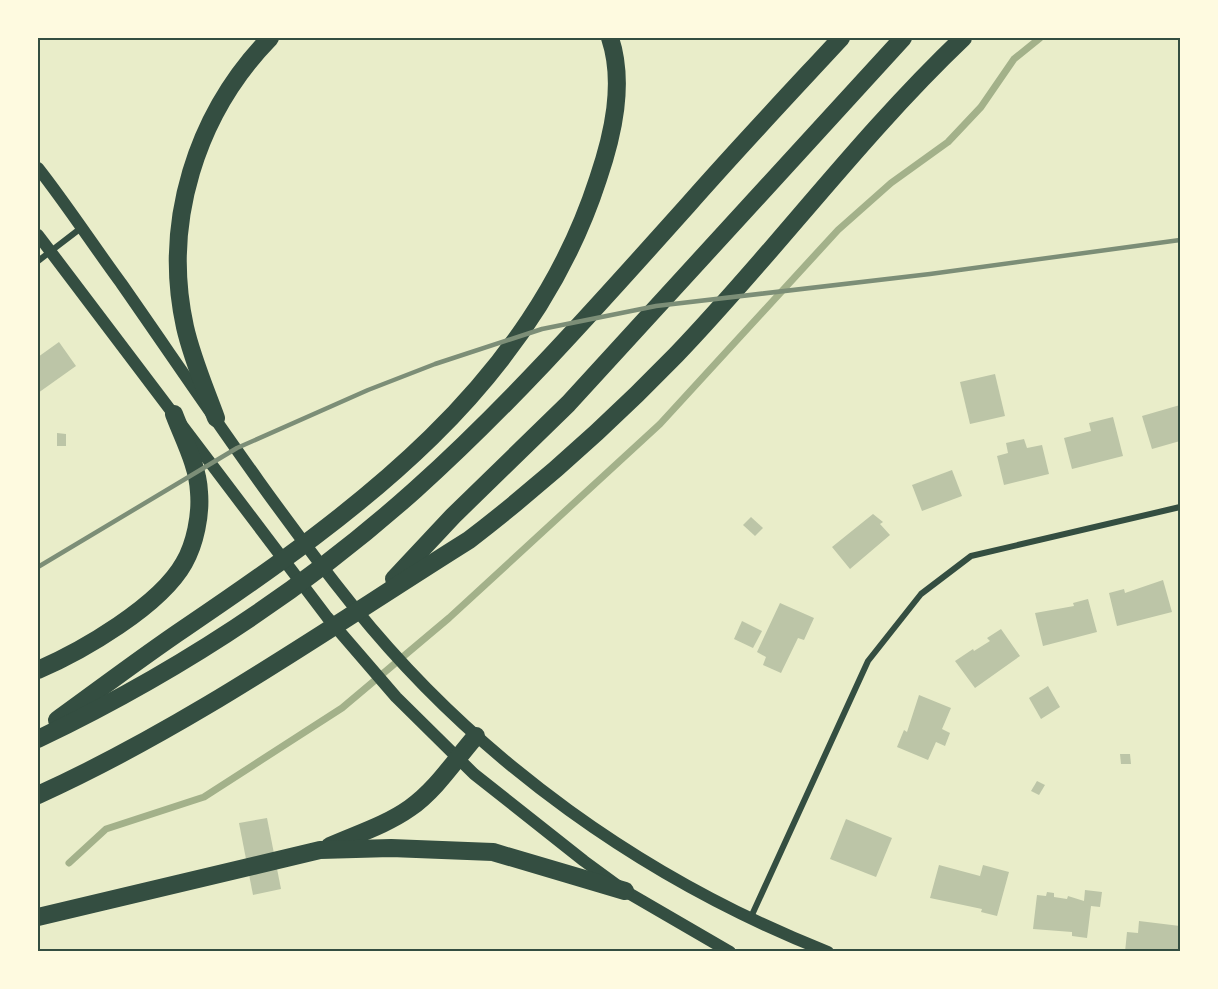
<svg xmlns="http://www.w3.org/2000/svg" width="1218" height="989" font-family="Montserrat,sans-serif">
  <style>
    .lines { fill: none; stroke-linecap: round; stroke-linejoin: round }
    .stream { stroke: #a3b18a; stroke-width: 7 }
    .building { fill: #bcc5a7 }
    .minor { stroke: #344e41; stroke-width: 6 }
    .secondary { stroke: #344e41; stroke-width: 12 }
    .motorway { stroke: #344e41; stroke-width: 18 }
    .rail { stroke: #7c8e77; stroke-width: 4.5 }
    .neatline { fill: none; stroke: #344e41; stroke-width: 2 }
  </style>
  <rect width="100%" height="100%" fill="#e9edc9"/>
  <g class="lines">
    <path class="stream" d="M 69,863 L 106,829 L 204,797 L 342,708 L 449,618 L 660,424 L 838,230 L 891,183 L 948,142 L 981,107 L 1014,59 L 1040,38"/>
  </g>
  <g class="building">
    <path d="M 59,342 L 76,366 L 38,393 L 38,357 Z"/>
    <path d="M 995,374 L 1005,416 L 970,424 L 960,382 Z"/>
    <path d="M 1180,405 L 1180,441 L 1152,449 L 1142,416 Z"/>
    <path d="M 1113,417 L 1123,456 L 1072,469 L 1064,438 L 1091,431 L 1089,423 Z"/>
    <path d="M 57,433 L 66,434 L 66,446 L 57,446 Z"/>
    <path d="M 1024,439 L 1027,448 L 1042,445 L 1049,474 L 1004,485 L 997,456 L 1008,453 L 1006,443 Z"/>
    <path d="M 952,470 L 962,496 L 922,511 L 912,485 Z"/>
    <path d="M 873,514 L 883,522 L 880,524 L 890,535 L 850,569 L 832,547 Z"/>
    <path d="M 751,517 L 763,528 L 755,536 L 743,525 Z"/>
    <path d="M 1163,580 L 1172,612 L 1117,626 L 1109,593 L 1124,589 L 1125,593 Z"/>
    <path d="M 1088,599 L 1097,632 L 1043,646 L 1035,613 L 1074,606 L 1073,603 Z"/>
    <path d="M 780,603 L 814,618 L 804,640 L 798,638 L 781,673 L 763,665 L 766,657 L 757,652 Z"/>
    <path d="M 742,621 L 762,631 L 753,648 L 734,639 Z"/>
    <path d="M 1001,629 L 1020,656 L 975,688 L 955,661 L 973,649 L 974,651 L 990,641 L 987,638 Z"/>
    <path d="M 1048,686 L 1060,707 L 1041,719 L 1029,698 Z"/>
    <path d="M 919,695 L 951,708 L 942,729 L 950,733 L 945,746 L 936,742 L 928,760 L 897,747 L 904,730 L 907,732 Z"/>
    <path d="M 1120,754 L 1130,754 L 1131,764 L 1121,764 Z"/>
    <path d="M 1037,781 L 1045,785 L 1039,795 L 1031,791 Z"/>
    <path d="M 267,818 L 281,889 L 253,895 L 239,823 Z"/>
    <path d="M 846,819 L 892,838 L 876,877 L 830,859 Z"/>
    <path d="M 939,865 L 980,876 L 983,865 L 1009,872 L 997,916 L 981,912 L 982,909 L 930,898 Z"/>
    <path d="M 1085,890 L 1102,892 L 1100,907 L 1091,906 L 1087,938 L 1072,936 L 1072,932 L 1033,929 L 1037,895 L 1046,896 L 1047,892 L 1054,893 L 1054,897 L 1067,899 L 1068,896 L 1084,901 Z"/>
    <path d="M 1139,921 L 1180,926 L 1180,952 L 1125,952 L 1127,932 L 1138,933 Z"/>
  </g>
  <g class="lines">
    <g class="minor">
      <path d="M 38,261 L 81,228"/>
      <path d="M 751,917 L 868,661 L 921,594 L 971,556 L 1180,507"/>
    </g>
    <g class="secondary">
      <path d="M 38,168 C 67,205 93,245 121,283 C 197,392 271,504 354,607 C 478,761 645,880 828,952"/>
      <path d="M 38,235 L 327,617 L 396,697 L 474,774 L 584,861 L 625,891 L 730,952"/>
    </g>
    <g class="motorway">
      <path d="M 216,418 C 205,388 192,358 185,327 C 162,223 196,114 270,38"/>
      <path d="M 394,579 L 453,516 L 568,404 L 903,38"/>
      <path d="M 38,670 C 82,651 160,606 184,563 C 195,544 201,515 199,492 C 198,466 183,438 174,414"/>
      <path d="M 57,720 C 100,689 142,657 185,628 C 358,511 531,386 598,179 C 613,135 625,83 610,38"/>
      <path d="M 38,739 C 174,674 302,591 415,490 C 513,402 600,303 688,205 C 738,148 790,93 841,38"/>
      <path d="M 38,795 C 190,726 327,629 469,540 C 542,484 611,422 676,355 C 775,252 859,137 963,38"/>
      <path d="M 330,846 C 357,834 386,825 410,808 C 436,790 455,760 476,736"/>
      <path d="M 38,917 L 320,850 L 391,848 L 493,852 L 625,891"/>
    </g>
    <path class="rail" d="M 38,567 L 237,448 L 368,390 L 435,364 L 542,329 L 656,306 L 930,274 L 1180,240"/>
  </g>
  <rect width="1218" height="989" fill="none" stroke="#fefae0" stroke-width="78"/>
  <rect x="39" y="39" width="1140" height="911" class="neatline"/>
</svg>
